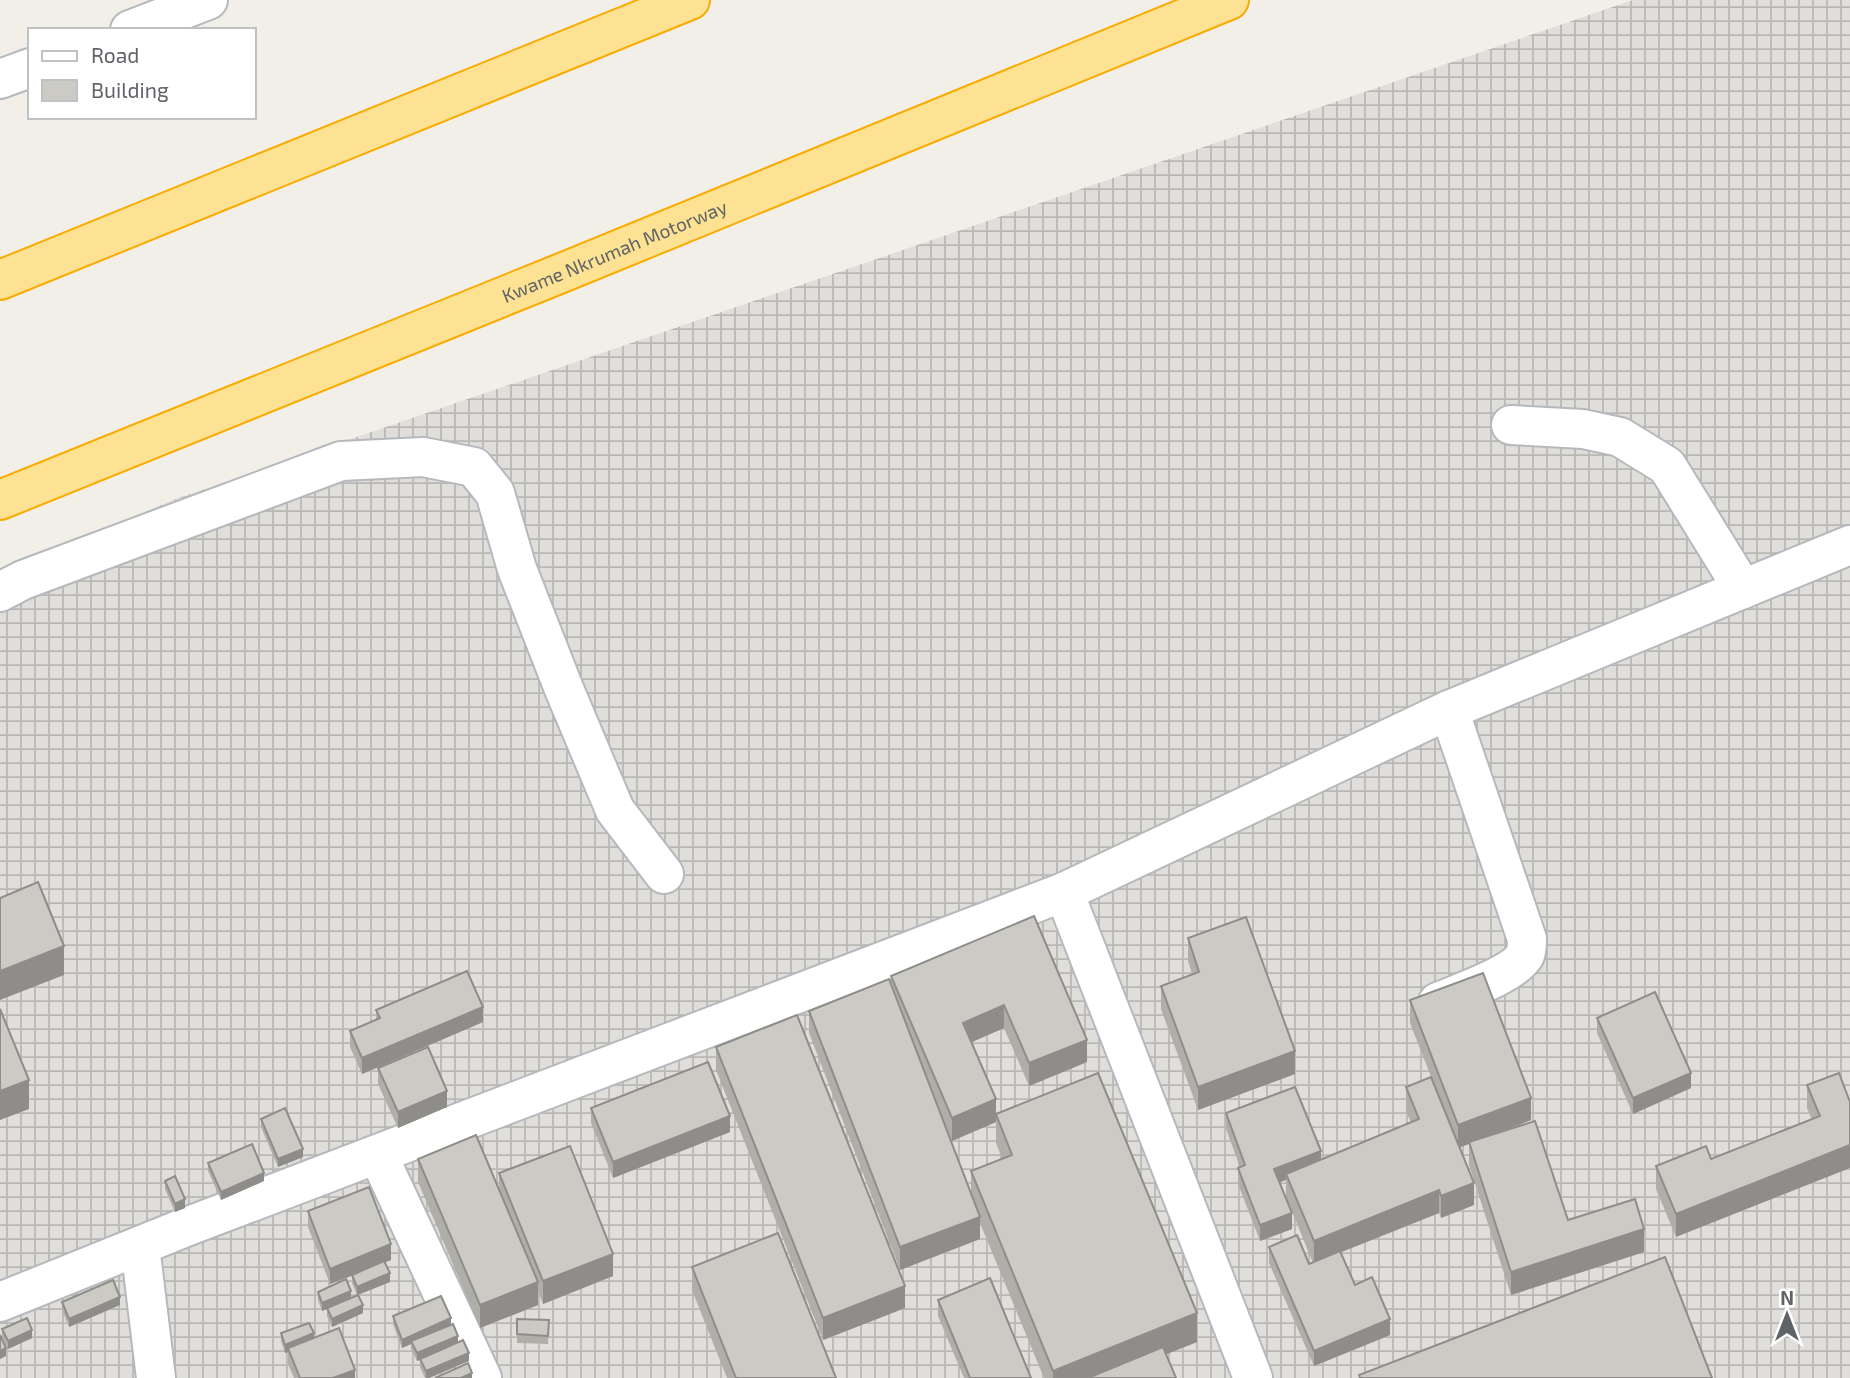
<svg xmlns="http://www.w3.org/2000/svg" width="1850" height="1378" font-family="'Exo 2',sans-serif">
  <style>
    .industrial { fill: url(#industrial-grid) }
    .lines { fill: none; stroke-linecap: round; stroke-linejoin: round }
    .minor-casing { stroke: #b5b8bc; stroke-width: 42 }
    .highway-casing { stroke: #f9ab00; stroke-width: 42 }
    .minor { stroke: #fff; stroke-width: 38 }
    .highway { stroke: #fde293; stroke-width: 38 }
    .wall { fill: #afaea9; fill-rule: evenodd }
    .shaded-wall { fill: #8f8d8a }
    .building { fill: #cccac5; stroke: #8f8d8a; stroke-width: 2 }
    .labels { text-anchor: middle; stroke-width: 7; stroke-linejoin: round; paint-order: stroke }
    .street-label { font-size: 19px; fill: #5f6368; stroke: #fff }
  </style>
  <defs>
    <pattern id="industrial-grid" width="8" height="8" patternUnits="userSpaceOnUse" patternTransform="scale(1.75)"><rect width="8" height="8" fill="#e0deda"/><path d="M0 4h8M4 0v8" fill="none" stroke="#b9b8b5"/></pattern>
  </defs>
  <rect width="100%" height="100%" fill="#f1efe8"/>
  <path class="industrial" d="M 1633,0 L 1850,0 L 1850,1378 L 0,1378 L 0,574 L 173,500 Z"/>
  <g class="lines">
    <defs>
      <g id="minor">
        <path d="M 130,30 L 208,0"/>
        <path d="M 0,79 L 30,68"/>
        <path d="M 1511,425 L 1583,429 L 1620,437 L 1667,466 L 1743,589"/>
        <path d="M 0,592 L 23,580 L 341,461 L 423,457 L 474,467 L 495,493 L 517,569 L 564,689 L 615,810 L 664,874"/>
        <path d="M 1064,892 L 1449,710 L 1850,545"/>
        <path d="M 1438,1002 C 1459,993 1515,974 1525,955 C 1527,950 1527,944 1527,939 L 1449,710"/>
        <path d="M 378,1155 L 482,1378"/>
        <path d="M 140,1246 L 156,1378"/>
        <path d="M 0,1302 L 186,1227 L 1064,892 L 1253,1378"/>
      </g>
      <g id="highway">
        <path d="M 0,280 L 690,0"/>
        <path id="s1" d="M 0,500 L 559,274 L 1229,0"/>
      </g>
    </defs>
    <use href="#minor" class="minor-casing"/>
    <use href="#highway" class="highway-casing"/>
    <use href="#minor" class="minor"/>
    <use href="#highway" class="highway"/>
  </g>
  <g class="wall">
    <path d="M 1034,916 L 1087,1062 L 1029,1086 L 1004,1028 L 971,1042 L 996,1114 L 1197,1342 L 1166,1354 L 1176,1378 L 1044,1378 L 980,1223 L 980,1239 L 900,1270 L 809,1033 L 809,1011 L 891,985 L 891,976 ZM 943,1120 L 952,1141 L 996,1122 L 996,1143 L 1002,1159 L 971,1171 L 971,1192 Z"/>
    <path d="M 1188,938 L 1295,1074 L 1198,1110 L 1161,1009 L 1161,986 L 1192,974 L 1188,961 Z"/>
    <path d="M 1410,1000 L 1531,1120 L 1501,1132 L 1568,1220 L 1644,1252 L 1511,1295 L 1469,1165 L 1469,1144 L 1459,1148 L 1474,1205 L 1441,1218 L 1439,1213 L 1341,1252 L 1355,1285 L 1390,1335 L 1314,1366 L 1269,1263 L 1269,1247 L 1309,1264 L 1313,1263 L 1286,1197 L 1286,1180 L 1280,1182 L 1292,1229 L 1260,1241 L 1238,1184 L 1238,1168 L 1240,1167 L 1226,1129 L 1226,1113 L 1321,1160 L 1411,1123 L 1406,1110 L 1406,1087 L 1439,1097 L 1410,1023 Z"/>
    <path d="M 376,1010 L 483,1022 L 362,1074 L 350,1047 L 350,1031 L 376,1020 Z"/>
    <path d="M 1597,1018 L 1691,1088 L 1633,1114 L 1597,1033 Z"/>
    <path d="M 716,1047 L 905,1308 L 823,1340 L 716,1070 Z"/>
    <path d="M 378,1068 L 447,1107 L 398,1128 L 378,1084 Z"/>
    <path d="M 1807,1085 L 1850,1102 L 1676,1237 L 1656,1189 L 1656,1166 L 1711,1159 L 1812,1120 L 1807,1108 Z"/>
    <path d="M 591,1108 L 730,1132 L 613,1178 L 591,1123 Z"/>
    <path d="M 261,1119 L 303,1157 L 278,1167 L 261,1127 Z"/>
    <path d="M 418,1159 L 499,1191 L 499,1173 L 613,1276 L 543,1304 L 538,1291 L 538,1305 L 480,1328 L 418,1182 Z"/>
    <path d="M 208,1163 L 264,1181 L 221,1200 L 208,1171 Z"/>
    <path d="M 165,1181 L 185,1208 L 175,1212 L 165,1189 Z"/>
    <path d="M 308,1211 L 391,1260 L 385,1262 L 390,1282 L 358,1295 L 363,1313 L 332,1327 L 327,1316 L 327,1309 L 322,1311 L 318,1300 L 318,1292 L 351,1298 L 357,1295 L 352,1283 L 352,1276 L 330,1284 L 308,1227 Z"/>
    <path d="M 692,1267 L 836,1378 L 727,1378 L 692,1290 Z"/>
    <path d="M 938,1300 L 1031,1378 L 964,1378 L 938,1316 Z"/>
    <path d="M 62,1302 L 120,1305 L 69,1327 L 62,1310 Z"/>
    <path d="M 393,1316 L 451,1324 L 458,1342 L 469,1361 L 429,1378 L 425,1378 L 420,1367 L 420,1360 L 417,1361 L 411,1349 L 411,1344 L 402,1348 L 393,1324 Z"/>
    <path d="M 517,1319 L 549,1320 L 548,1344 L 517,1343 Z"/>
    <path d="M 2,1329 L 32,1338 L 8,1349 L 2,1337 Z"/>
    <path d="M 281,1333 L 314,1338 L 355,1378 L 294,1378 L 288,1364 L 288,1352 L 285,1353 L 281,1341 Z"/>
  </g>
  <g class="shaded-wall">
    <path d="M 64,946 L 64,975 L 0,1000 L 0,971 Z"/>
    <path d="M 1004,1005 L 1004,1028 L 963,1046 L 963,1023 Z"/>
    <path d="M 483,1007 L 483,1022 L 362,1074 L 362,1058 Z"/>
    <path d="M 1087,1040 L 1087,1062 L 1029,1086 L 1029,1063 Z"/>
    <path d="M 1295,1051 L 1295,1074 L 1198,1110 L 1198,1087 Z"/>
    <path d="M 1691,1073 L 1691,1088 L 1633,1114 L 1633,1098 Z"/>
    <path d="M 29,1080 L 29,1109 L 0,1120 L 0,1091 Z"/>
    <path d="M 447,1091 L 447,1107 L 398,1128 L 398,1112 Z"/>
    <path d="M 1531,1098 L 1531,1120 L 1458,1148 L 1458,1125 Z"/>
    <path d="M 996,1099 L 996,1122 L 952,1141 L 952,1118 Z"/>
    <path d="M 730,1116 L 730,1132 L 613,1178 L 613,1162 Z"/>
    <path d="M 1850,1145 L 1850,1168 L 1676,1237 L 1676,1214 Z"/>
    <path d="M 303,1149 L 303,1157 L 278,1167 L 278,1159 Z"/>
    <path d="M 1321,1151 L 1321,1167 L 1286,1174 L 1286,1180 L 1274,1184 L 1274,1169 Z"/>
    <path d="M 264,1173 L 264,1181 L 221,1200 L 221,1192 Z"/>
    <path d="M 1474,1183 L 1474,1205 L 1441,1218 L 1441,1196 Z"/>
    <path d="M 1439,1190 L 1439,1213 L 1314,1263 L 1314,1241 Z"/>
    <path d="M 185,1199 L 185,1208 L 175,1212 L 175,1204 Z"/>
    <path d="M 1292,1213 L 1292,1229 L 1260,1241 L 1260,1225 Z"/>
    <path d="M 980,1217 L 980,1239 L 900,1270 L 900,1247 Z"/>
    <path d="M 1644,1229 L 1644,1252 L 1511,1295 L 1511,1272 Z"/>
    <path d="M 391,1244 L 391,1260 L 330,1284 L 330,1269 Z"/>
    <path d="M 613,1254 L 613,1276 L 543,1304 L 543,1281 Z"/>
    <path d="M 390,1273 L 390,1282 L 357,1295 L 357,1287 Z"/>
    <path d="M 538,1282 L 538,1305 L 480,1328 L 480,1305 Z"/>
    <path d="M 905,1286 L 905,1308 L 823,1340 L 823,1318 Z"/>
    <path d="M 351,1291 L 351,1299 L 322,1311 L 322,1303 Z"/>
    <path d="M 120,1297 L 120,1305 L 69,1327 L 69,1319 Z"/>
    <path d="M 363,1305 L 363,1313 L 332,1327 L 332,1319 Z"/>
    <path d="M 1197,1313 L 1197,1342 L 1107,1378 L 1053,1378 L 1053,1371 Z"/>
    <path d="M 451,1318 L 451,1327 L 411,1341 L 411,1344 L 402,1348 L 402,1340 Z"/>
    <path d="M 1390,1319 L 1390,1335 L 1314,1366 L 1314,1351 Z"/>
    <path d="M 32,1330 L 32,1338 L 8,1349 L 8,1341 Z"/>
    <path d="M 314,1333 L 314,1341 L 288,1348 L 288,1352 L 285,1353 L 285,1345 Z"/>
    <path d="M 458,1336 L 458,1344 L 417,1361 L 417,1353 Z"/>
    <path d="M 6,1348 L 6,1356 L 0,1359 L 0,1351 Z"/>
    <path d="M 469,1353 L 469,1361 L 429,1378 L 426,1378 L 426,1371 Z"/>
    <path d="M 355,1370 L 355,1378 L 333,1378 Z"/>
    <path d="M 472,1373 L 472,1378 L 461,1378 Z"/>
  </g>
  <g class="building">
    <path d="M 38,882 L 64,946 L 0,971 L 0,898 Z"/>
    <path d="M 1034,916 L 1087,1040 L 1029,1063 L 1004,1005 L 963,1023 L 996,1099 L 952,1118 L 891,976 Z"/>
    <path d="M 1246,917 L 1295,1051 L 1198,1087 L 1161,986 L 1199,972 L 1188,938 Z"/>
    <path d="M 467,971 L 483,1007 L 362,1058 L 350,1031 L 380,1018 L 376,1010 Z"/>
    <path d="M 1483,973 L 1531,1098 L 1458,1125 L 1410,1000 Z"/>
    <path d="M 889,979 L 980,1217 L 900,1247 L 809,1011 Z"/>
    <path d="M 1655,992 L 1691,1073 L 1633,1098 L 1597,1018 Z"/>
    <path d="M 0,1009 L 29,1080 L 0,1091 Z"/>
    <path d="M 797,1015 L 905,1286 L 823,1318 L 716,1047 Z"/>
    <path d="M 428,1047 L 447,1091 L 398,1112 L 378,1068 Z"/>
    <path d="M 708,1062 L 730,1116 L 613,1162 L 591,1108 Z"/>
    <path d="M 1098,1073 L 1197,1313 L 1053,1371 L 971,1171 L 1012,1155 L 996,1114 Z"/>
    <path d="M 1839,1073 L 1850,1102 L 1850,1145 L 1676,1214 L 1656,1166 L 1706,1146 L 1711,1159 L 1820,1116 L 1807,1085 Z"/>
    <path d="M 1431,1077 L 1474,1183 L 1441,1196 L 1439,1190 L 1314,1241 L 1286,1174 L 1419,1119 L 1406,1087 Z"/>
    <path d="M 1295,1087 L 1321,1151 L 1274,1169 L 1292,1213 L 1260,1225 L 1238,1168 L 1245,1165 L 1226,1113 Z"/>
    <path d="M 285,1108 L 303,1149 L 278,1159 L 261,1119 Z"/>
    <path d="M 1535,1121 L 1568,1220 L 1635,1199 L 1644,1229 L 1511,1272 L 1469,1142 Z"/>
    <path d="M 476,1135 L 538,1282 L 480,1305 L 418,1159 Z"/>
    <path d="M 252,1144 L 264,1173 L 221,1192 L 208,1163 Z"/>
    <path d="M 570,1146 L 613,1254 L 543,1281 L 499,1173 Z"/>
    <path d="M 175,1176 L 185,1199 L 175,1204 L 165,1181 Z"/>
    <path d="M 369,1187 L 391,1244 L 330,1269 L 308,1211 Z"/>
    <path d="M 778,1233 L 836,1378 L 736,1378 L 692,1267 Z"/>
    <path d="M 1297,1235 L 1309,1264 L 1340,1251 L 1355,1285 L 1372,1277 L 1390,1319 L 1314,1351 L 1269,1247 Z"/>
    <path d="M 1665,1257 L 1712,1378 L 1360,1378 L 1359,1375 Z"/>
    <path d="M 384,1261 L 390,1273 L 357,1287 L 352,1275 Z"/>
    <path d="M 990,1278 L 1031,1378 L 970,1378 L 938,1300 Z"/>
    <path d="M 346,1279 L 351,1291 L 322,1303 L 318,1292 Z"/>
    <path d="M 113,1280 L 120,1297 L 69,1319 L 62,1302 Z"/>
    <path d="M 358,1295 L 363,1305 L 332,1319 L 327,1308 Z"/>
    <path d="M 441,1296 L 451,1318 L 402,1340 L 393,1316 Z"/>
    <path d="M 27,1318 L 32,1330 L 8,1341 L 2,1329 Z"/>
    <path d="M 517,1319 L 549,1320 L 548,1336 L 517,1334 Z"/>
    <path d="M 309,1323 L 314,1333 L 285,1345 L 281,1333 Z"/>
    <path d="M 453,1324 L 458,1336 L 417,1353 L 411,1341 Z"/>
    <path d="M 339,1328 L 355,1370 L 333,1378 L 300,1378 L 288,1348 Z"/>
    <path d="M 0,1335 L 6,1348 L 0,1351 Z"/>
    <path d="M 463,1340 L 469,1353 L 426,1371 L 420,1359 Z"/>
    <path d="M 1163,1347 L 1176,1378 L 1088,1378 Z"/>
    <path d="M 468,1363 L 472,1373 L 461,1378 L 435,1378 Z"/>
  </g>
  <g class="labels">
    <g class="street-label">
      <text dy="7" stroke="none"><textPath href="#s1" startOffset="663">Kwame Nkrumah Motorway</textPath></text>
    </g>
  </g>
  <rect x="28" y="28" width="228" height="91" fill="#ffffff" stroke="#bfc1c3" stroke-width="2"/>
  <rect x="42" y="51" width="35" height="10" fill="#ffffff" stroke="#bfc1c3" stroke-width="2"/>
  <text x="91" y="63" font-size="21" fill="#5f6368">Road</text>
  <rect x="42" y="80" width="35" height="21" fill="#cccac5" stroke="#bfc1c3" stroke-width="2"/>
  <text x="91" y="98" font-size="21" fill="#5f6368">Building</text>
  <g transform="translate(1787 1315)" stroke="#ffffff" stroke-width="5" paint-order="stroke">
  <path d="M0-5L12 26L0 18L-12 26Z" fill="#5f6368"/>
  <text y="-10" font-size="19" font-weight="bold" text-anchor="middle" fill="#5f6368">N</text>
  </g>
</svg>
